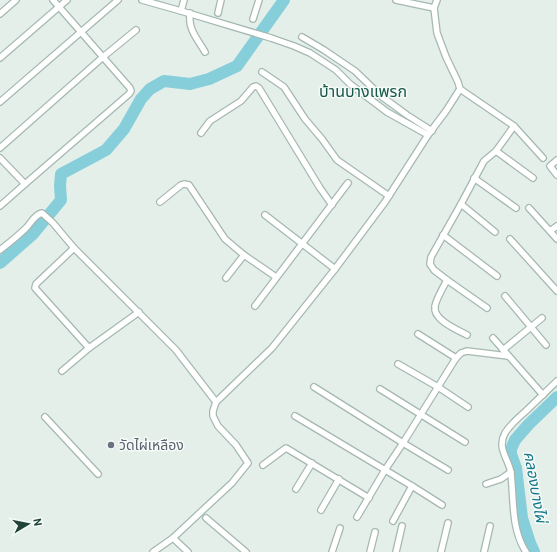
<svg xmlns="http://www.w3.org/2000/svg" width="557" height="552" font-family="Barlow,'Noto Sans Thai',sans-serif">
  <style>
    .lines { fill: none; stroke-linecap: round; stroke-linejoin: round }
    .river { stroke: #85ceda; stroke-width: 12 }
    .minor-casing { stroke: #a5b8b1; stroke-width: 8 }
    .minor { stroke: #fff; stroke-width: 5.5 }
    .worship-dot { fill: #6b7280; stroke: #f5fbf8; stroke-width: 1.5 }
    .labels { text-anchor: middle; stroke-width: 3; stroke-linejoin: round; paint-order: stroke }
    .worship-label { font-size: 14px; fill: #5b616d; stroke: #f5fbf8; text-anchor: start }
    .water-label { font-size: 15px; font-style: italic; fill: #127688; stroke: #f5fbf8 }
    .quarter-label { font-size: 16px; fill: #195848; stroke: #f5fbf8 }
  </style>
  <rect width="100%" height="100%" fill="#e4efea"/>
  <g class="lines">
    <g class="river">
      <path d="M 0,263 L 33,234 L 61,200 L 60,186 L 61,174 L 106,150 L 124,129 L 141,99 L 150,89 L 164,81 L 190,84 L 209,79 L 237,66 L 284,0"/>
      <path d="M 534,552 L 530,543 L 522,518 L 516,468 L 511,454 L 511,449 L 515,440 L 528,425 L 557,397"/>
    </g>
    <defs>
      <g id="minor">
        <path d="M 142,0 L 181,11 L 271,38 L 294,46 L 310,53 L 336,70 L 350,84 L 387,112 L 428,135"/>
        <path d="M 396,0 L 434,8"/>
        <path d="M 437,0 L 434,8 L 437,33 L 446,57 L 458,82 L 460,89 L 514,126 L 543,158"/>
        <path d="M 181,11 L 184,0"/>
        <path d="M 190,13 C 188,30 197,38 205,52"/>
        <path d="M 218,13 L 221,0"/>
        <path d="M 0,14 L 16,0"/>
        <path d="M 253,19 L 259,0"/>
        <path d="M 302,37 L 324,50 L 355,71 L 381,96 L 407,115 L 432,131"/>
        <path d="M 0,58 L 67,0"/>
        <path d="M 262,72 L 284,87 L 305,119 L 322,139 L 337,160 L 389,196"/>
        <path d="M 0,102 L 118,0"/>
        <path d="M 201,133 L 210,121 L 241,101 L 253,87 L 256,86 L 259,88 L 320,188 L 332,205"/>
        <path d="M 0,148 L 103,57 L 136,30"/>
        <path d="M 496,151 L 533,178"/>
        <path d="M 0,158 L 25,184"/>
        <path d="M 557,160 L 550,166 L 557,175"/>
        <path d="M 474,178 L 516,208"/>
        <path d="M 160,202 L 181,185 L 184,184 L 189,185 L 225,239 L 244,255 L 276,277"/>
        <path d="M 461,204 L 495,232"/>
        <path d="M 0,206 L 25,184 L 129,94 L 131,91 L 130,88 L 53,0"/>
        <path d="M 529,208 L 557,239"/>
        <path d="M 265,215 L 335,269"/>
        <path d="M 550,231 L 557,226"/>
        <path d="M 443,235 L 497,276"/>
        <path d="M 510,239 L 557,291"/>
        <path d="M 74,248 L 36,284 L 35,288 L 89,348"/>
        <path d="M 0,250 C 9,243 18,236 26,228 C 31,223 34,215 42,213 L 53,223 L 74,248 L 176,350 L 216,402"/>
        <path d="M 226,278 L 244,255"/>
        <path d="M 447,280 C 444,286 435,301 435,307 C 433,320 458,330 467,335"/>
        <path d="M 505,296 L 546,345"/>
        <path d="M 255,306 L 348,183"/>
        <path d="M 487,308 L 447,280 L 434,270 L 430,264 L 431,257 L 461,204 L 484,161 L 496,151 L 514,126"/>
        <path d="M 418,334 L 456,358"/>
        <path d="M 493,338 L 543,395"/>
        <path d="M 503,350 L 542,318"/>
        <path d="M 398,364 L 438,387 L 468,407"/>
        <path d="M 62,371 L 89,348 L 139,312"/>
        <path d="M 314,387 L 403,443 L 448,470"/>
        <path d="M 380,389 L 465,442"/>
        <path d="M 295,416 L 412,486 L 442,505"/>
        <path d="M 45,417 L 98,474"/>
        <path d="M 263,465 L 286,448 L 369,498"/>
        <path d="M 486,484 L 501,479 L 511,472"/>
        <path d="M 296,489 L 312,463"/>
        <path d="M 321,510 L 339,479"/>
        <path d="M 357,517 L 385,470 L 403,443 L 456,358 L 461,353 L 467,351 L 508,356"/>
        <path d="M 206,518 L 246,552"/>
        <path d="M 393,521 L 412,486"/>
        <path d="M 173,538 L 188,552"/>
        <path d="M 153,552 L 173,538 L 204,509 L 232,483 L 248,463 L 236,445 L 218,426 L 213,416 L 213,411 L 216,402 L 272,348 L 335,269 L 385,202 L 428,135 L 446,111 L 460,89"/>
        <path d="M 332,552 L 340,528"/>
        <path d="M 370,552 L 375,532"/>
        <path d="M 396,552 L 402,526"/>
        <path d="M 441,552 L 448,523"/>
        <path d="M 484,552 L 490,526"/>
        <path d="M 526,552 C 511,529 514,500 511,474 C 510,460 496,449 505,433 C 510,425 519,417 526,411 C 536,401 547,391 557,381"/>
      </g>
    </defs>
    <use href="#minor" class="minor-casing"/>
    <use href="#minor" class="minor"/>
  </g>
  <circle class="worship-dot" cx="111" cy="445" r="4"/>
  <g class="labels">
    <g class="worship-label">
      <text x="119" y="450">วัดไผ่เหลือง</text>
    </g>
    <g class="water-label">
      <text transform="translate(535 487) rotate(80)" y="5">คลองบางไผ่</text>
    </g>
    <g class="quarter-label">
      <text x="363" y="97">บ้านบางแพรก</text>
    </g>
  </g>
  <g transform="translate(28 524) rotate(80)" stroke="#f5fbf8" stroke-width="3" paint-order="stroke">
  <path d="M0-3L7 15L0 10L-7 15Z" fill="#204339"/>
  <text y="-6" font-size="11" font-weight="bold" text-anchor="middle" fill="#204339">N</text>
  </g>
</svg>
